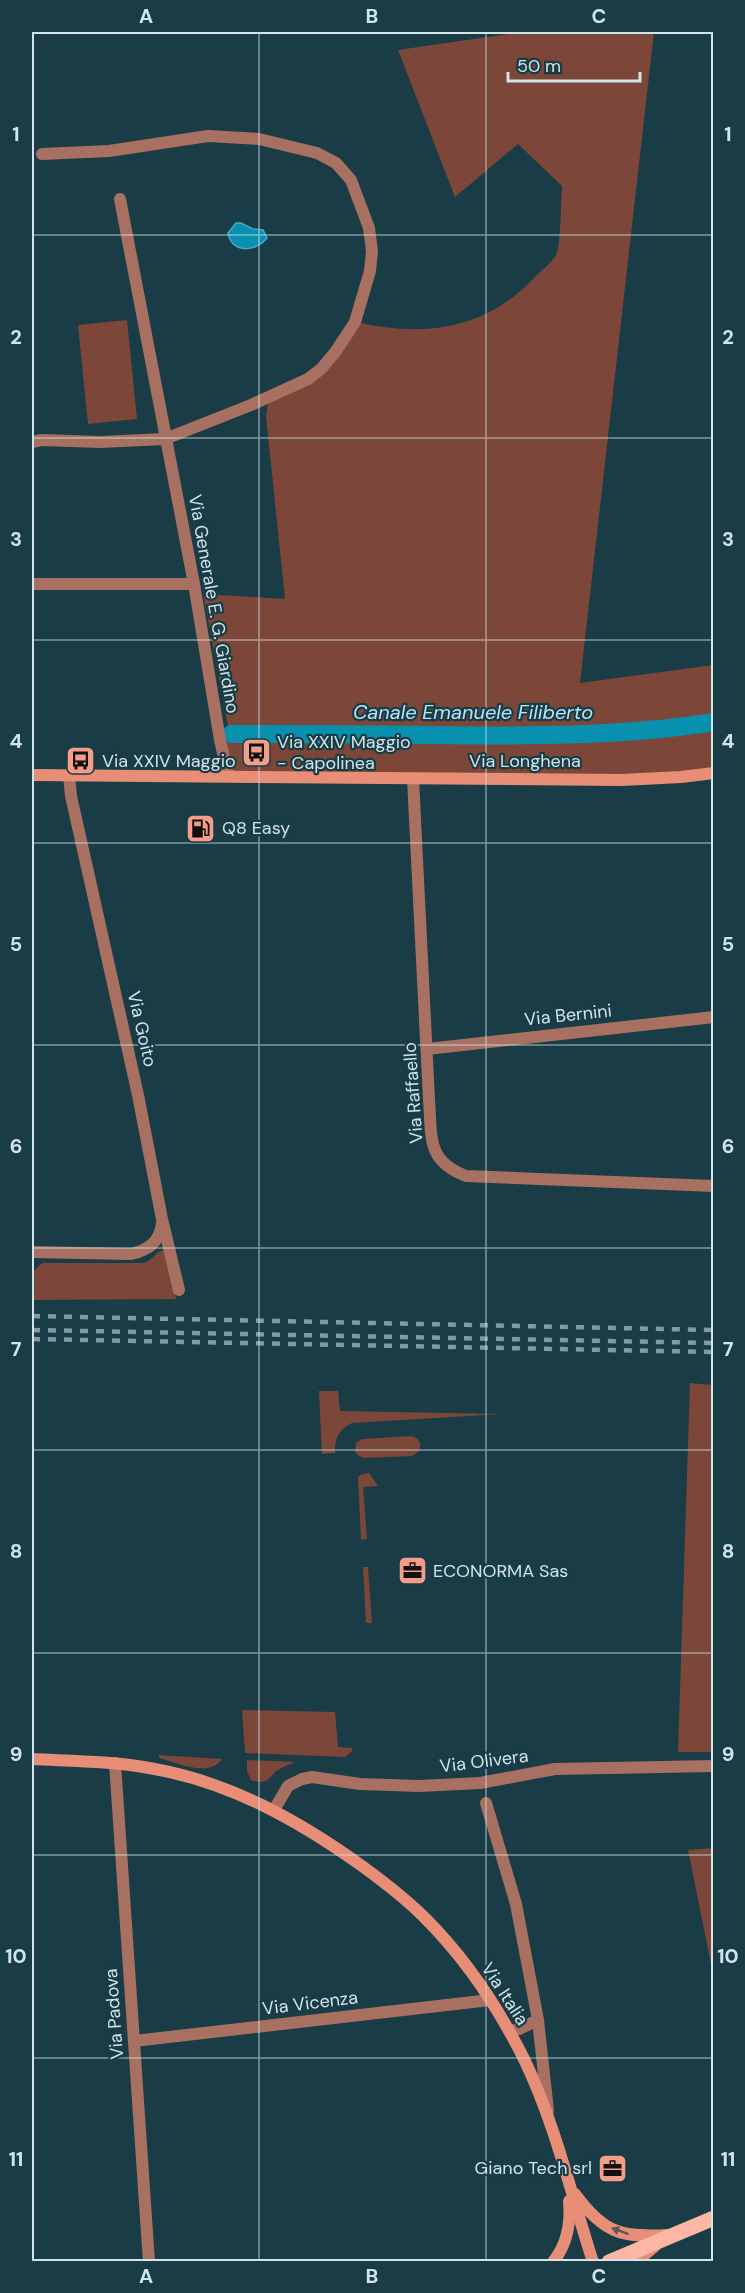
<svg xmlns="http://www.w3.org/2000/svg" width="745" height="2293" font-family="'DM Sans',sans-serif">
  <style>
    .green { fill: #7c4739 }
    .water { fill: #0891af; stroke: #44aac1; stroke-width: 1.5 }
    .lines { fill: none; stroke-linecap: round; stroke-linejoin: round }
    .canal { stroke: #0891af; stroke-width: 18 }
    .street { stroke: #a87061; stroke-width: 12 }
    .secondary { stroke: #e88e77; stroke-width: 12 }
    .primary { stroke: #fcb6a3; stroke-width: 15 }
    .rail { stroke: #819ba3; stroke-width: 4.5; stroke-dasharray: 8 8; stroke-linecap: butt }
    .oneway { fill: #615957 }
    .grid { fill: none; stroke: #d1e4ea; stroke-width: 1.5; stroke-opacity: 0.55 }
    .labels { text-anchor: middle; stroke-width: 4.5; stroke-linejoin: round; paint-order: stroke }
    .street-label { font-size: 18px; fill: #d1e4ea; stroke: #193c46 }
    .poi-label { font-size: 18px; fill: #d1e4ea; stroke: #193c46; text-anchor: start }
    .water-label { font-size: 20px; font-style: italic; fill: #b4e5f6; stroke: #193c46 }
    .neatline { fill: none; stroke: #d1e4ea; stroke-width: 2 }
    .grid-label { font-size: 20px; text-anchor: middle; font-weight: bold; fill: #d1e4ea }
  </style>
  <rect width="100%" height="100%" fill="#193c46"/>
  <g class="green">
    <path d="M 522,32 L 654,32 L 580,683 L 713,665 L 713,773 L 681,777 L 228,775 L 220,740 L 228,726 L 204,598 L 205,594 L 285,599 L 266,416 L 269,397 L 308,380 L 355,322 C 423,337 483,331 533,279 C 540,271 551,264 556,255 C 561,246 561,200 562,186 L 518,144 L 455,197 L 398,50 Z"/>
    <path d="M 127,320 L 137,419 L 88,424 L 78,325 Z"/>
    <path d="M 163,1250 L 167,1254 L 176,1299 L 32,1300 L 32,1273 L 42,1263 L 144,1263 C 152,1260 156,1252 163,1250 Z"/>
    <path d="M 690,1383 L 713,1385 L 713,1752 L 678,1752 Z"/>
    <path d="M 319,1391 L 338,1391 L 340,1411 L 502,1414 L 352,1423 C 339,1429 334,1439 335,1453 L 322,1454 Z"/>
    <path d="M 411,1436 C 419,1438 422,1443 419,1451 L 412,1456 L 364,1458 L 359,1456 L 355,1452 L 356,1443 L 362,1439 Z"/>
    <path d="M 369,1473 L 378,1486 L 363,1487 L 367,1539 L 361,1540 L 358,1477 L 362,1474 Z"/>
    <path d="M 363,1567 L 368,1567 L 372,1623 L 366,1623 Z"/>
    <path d="M 242,1710 L 335,1712 L 338,1747 L 352,1748 L 352,1751 L 345,1757 L 245,1753 Z"/>
    <path d="M 159,1755 L 222,1759 C 209,1778 178,1763 159,1758 Z"/>
    <path d="M 247,1760 L 295,1762 C 291,1764 285,1766 281,1768 C 267,1776 271,1786 251,1780 L 247,1771 Z"/>
    <path d="M 713,1848 L 714,1964 L 711,1964 L 688,1850 Z"/>
  </g>
  <path class="water" d="M 236,223 L 241,223 L 253,229 L 263,230 L 267,238 C 256,252 232,254 228,233 Z"/>
  <g class="lines">
    <path class="canal" d="M 231,734 C 296,734 362,734 427,735 C 523,736 619,737 714,722"/>
    <g class="street">
      <path d="M 120,199 L 194,584 L 220,740 L 228,775"/>
      <path d="M 32,442 L 42,440 L 100,442 L 165,439 L 251,405 L 308,379 L 321,369 L 336,351 L 355,322 L 370,271 L 372,251 L 369,228 L 351,180 L 336,163 L 317,153 L 259,139 L 208,136 L 109,151 L 42,154"/>
      <path d="M 32,584 L 194,584"/>
      <path d="M 69,775 L 71,796 L 138,1095 L 162,1219 L 179,1290"/>
      <path d="M 413,779 L 429,1100 C 432,1137 426,1161 466,1176 L 714,1186"/>
      <path d="M 427,1049 L 714,1017"/>
      <path d="M 32,1252 L 131,1254 C 149,1250 159,1242 162,1224"/>
      <path d="M 115,1763 L 149,2262"/>
      <path d="M 486,1803 L 516,1904 L 538,2020 L 519,2029 L 509,2031"/>
      <path d="M 274,1810 L 288,1786 L 302,1779 L 312,1777 L 360,1784 L 419,1786 L 480,1783 L 555,1769 L 714,1766"/>
      <path d="M 538,2020 L 548,2111"/>
      <path d="M 134,2041 L 490,2000"/>
    </g>
    <g class="secondary">
      <path d="M 32,775 L 622,780 L 681,777 L 714,773"/>
      <path d="M 32,1759 C 71,1761 111,1761 149,1768 C 228,1781 298,1820 362,1866 C 384,1882 406,1899 425,1918 C 465,1958 499,2009 524,2059 C 555,2123 571,2194 593,2262"/>
      <path d="M 575,2194 C 603,2232 620,2238 667,2235"/>
      <path d="M 553,2262 C 567,2245 571,2222 569,2201"/>
      <path d="M 636,2262 L 655,2246"/>
    </g>
    <path class="primary" d="M 609,2262 L 714,2218"/>
    <g class="rail">
      <path d="M 32,1316 L 714,1330"/>
      <path d="M 32,1330 L 714,1343"/>
      <path d="M 32,1339 L 714,1352"/>
    </g>
  </g>
  <defs><path id="oneway-solid" d="M-6-.8H1V-3.2L6.5 0L1 3.2V.8H-6Z" transform="scale(1.5)"/></defs>
  <use class="oneway" href="#oneway-solid" transform="translate(620 2231) rotate(-160)"/>
  <path class="grid" d="M 259,32 L 259,2262M 486,32 L 486,2262M 32,235 L 714,235M 32,438 L 714,438M 32,640 L 714,640M 32,843 L 714,843M 32,1045 L 714,1045M 32,1248 L 714,1248M 32,1450 L 714,1450M 32,1653 L 714,1653M 32,1855 L 714,1855M 32,2058 L 714,2058"/>
  <defs>
    <symbol id="bus-square" viewBox="-11 -11 22 22"><rect x="-9" y="-9" width="18" height="18" rx="4" fill="#f49e88" stroke="#193c46"/><path d="M-5-6H5V4H4V6H2V4H-2V6H-4V4H-5ZM-3.5-4V0h7V-4ZM-3.5 1.2v1.5H-2V1.2ZM2 1.2v1.5H3.5V1.2Z" fill="#111"/></symbol>
    <symbol id="fuel-square" viewBox="-11 -11 22 22"><rect x="-9" y="-9" width="18" height="18" rx="4" fill="#f49e88" stroke="#193c46"/><path d="M-5.5-6h7V0h2V4h1.3V-2.5L3-4.5l.8-.8L6-3V5H2.5V1h-1V6h-7ZM-4.2-4.7v3.2H.2V-4.7Z" fill="#111"/></symbol>
    <symbol id="office-square" viewBox="-11 -11 22 22"><rect x="-9" y="-9" width="18" height="18" rx="4" fill="#f49e88" stroke="#193c46"/><path d="M-6-3h4V-5.5h4V-3h4V5H-6ZM-1-4.5V-3h2v-1.5ZM-6 0V1H6V0Z" fill="#111"/></symbol>
  </defs>
  <g fill-rule="evenodd">
    <use href="#bus-square" x="240" y="736" width="33" height="33"/>
    <use href="#bus-square" x="64" y="744" width="33" height="33"/>
    <use href="#fuel-square" x="184" y="812" width="33" height="33"/>
    <use href="#office-square" x="396" y="1554" width="33" height="33"/>
    <use href="#office-square" x="596" y="2152" width="33" height="33"/>
  </g>
  <g class="labels">
    <g class="street-label">
      <text transform="translate(214 604) rotate(80)" y="6">Via Generale E. G. Giardino</text>
      <text x="525" y="767">Via Longhena</text>
      <text transform="translate(568 1015) rotate(-6)" y="6">Via Bernini</text>
      <text transform="translate(142 1029) rotate(77)" y="6">Via Goito</text>
      <text transform="translate(413 1093) rotate(-94)" y="6">Via Raffaello</text>
      <text transform="translate(484 1761) rotate(-7)" y="6">Via Olivera</text>
      <text transform="translate(505 1994) rotate(57)" y="6">Via Italia</text>
      <text transform="translate(310 2003) rotate(-7)" y="6">Via Vicenza</text>
      <text transform="translate(114 2014) rotate(-94)" y="6">Via Padova</text>
    </g>
    <g class="poi-label">
      <text x="277" y="748">Via XXIV Maggio<tspan x="277" dy="21">- Capolinea</tspan></text>
      <text x="102" y="767">Via XXIV Maggio</text>
      <text x="222" y="834">Q8 Easy</text>
      <text x="433" y="1577">ECONORMA Sas</text>
      <text x="592" y="2174" text-anchor="end">Giano Tech srl</text>
    </g>
    <g class="water-label">
      <text x="473" y="719">Canale Emanuele Filiberto</text>
    </g>
  </g>
  <rect width="745" height="2293" fill="none" stroke="#193c46" stroke-width="66"/>
  <path d="M508 72v9h132v-9" fill="none" stroke="#d1e4ea" stroke-width="3"/>
  <text x="517" y="72" font-size="18" fill="#d1e4ea" stroke="#193c46" stroke-width="4.5" paint-order="stroke">50 m</text>
  <rect x="33" y="33" width="679" height="2227" class="neatline"/>
  <g class="grid-label">
    <text x="146" y="23">A</text>
    <text x="372" y="23">B</text>
    <text x="599" y="23">C</text>
    <text x="16" y="141">1</text>
    <text x="728" y="141">1</text>
    <text x="16" y="344">2</text>
    <text x="728" y="344">2</text>
    <text x="16" y="546">3</text>
    <text x="728" y="546">3</text>
    <text x="16" y="748">4</text>
    <text x="728" y="748">4</text>
    <text x="16" y="951">5</text>
    <text x="728" y="951">5</text>
    <text x="16" y="1153">6</text>
    <text x="728" y="1153">6</text>
    <text x="16" y="1356">7</text>
    <text x="728" y="1356">7</text>
    <text x="16" y="1558">8</text>
    <text x="728" y="1558">8</text>
    <text x="16" y="1761">9</text>
    <text x="728" y="1761">9</text>
    <text x="16" y="1963">10</text>
    <text x="728" y="1963">10</text>
    <text x="16" y="2166">11</text>
    <text x="728" y="2166">11</text>
    <text x="146" y="2283">A</text>
    <text x="372" y="2283">B</text>
    <text x="599" y="2283">C</text>
  </g>
</svg>
